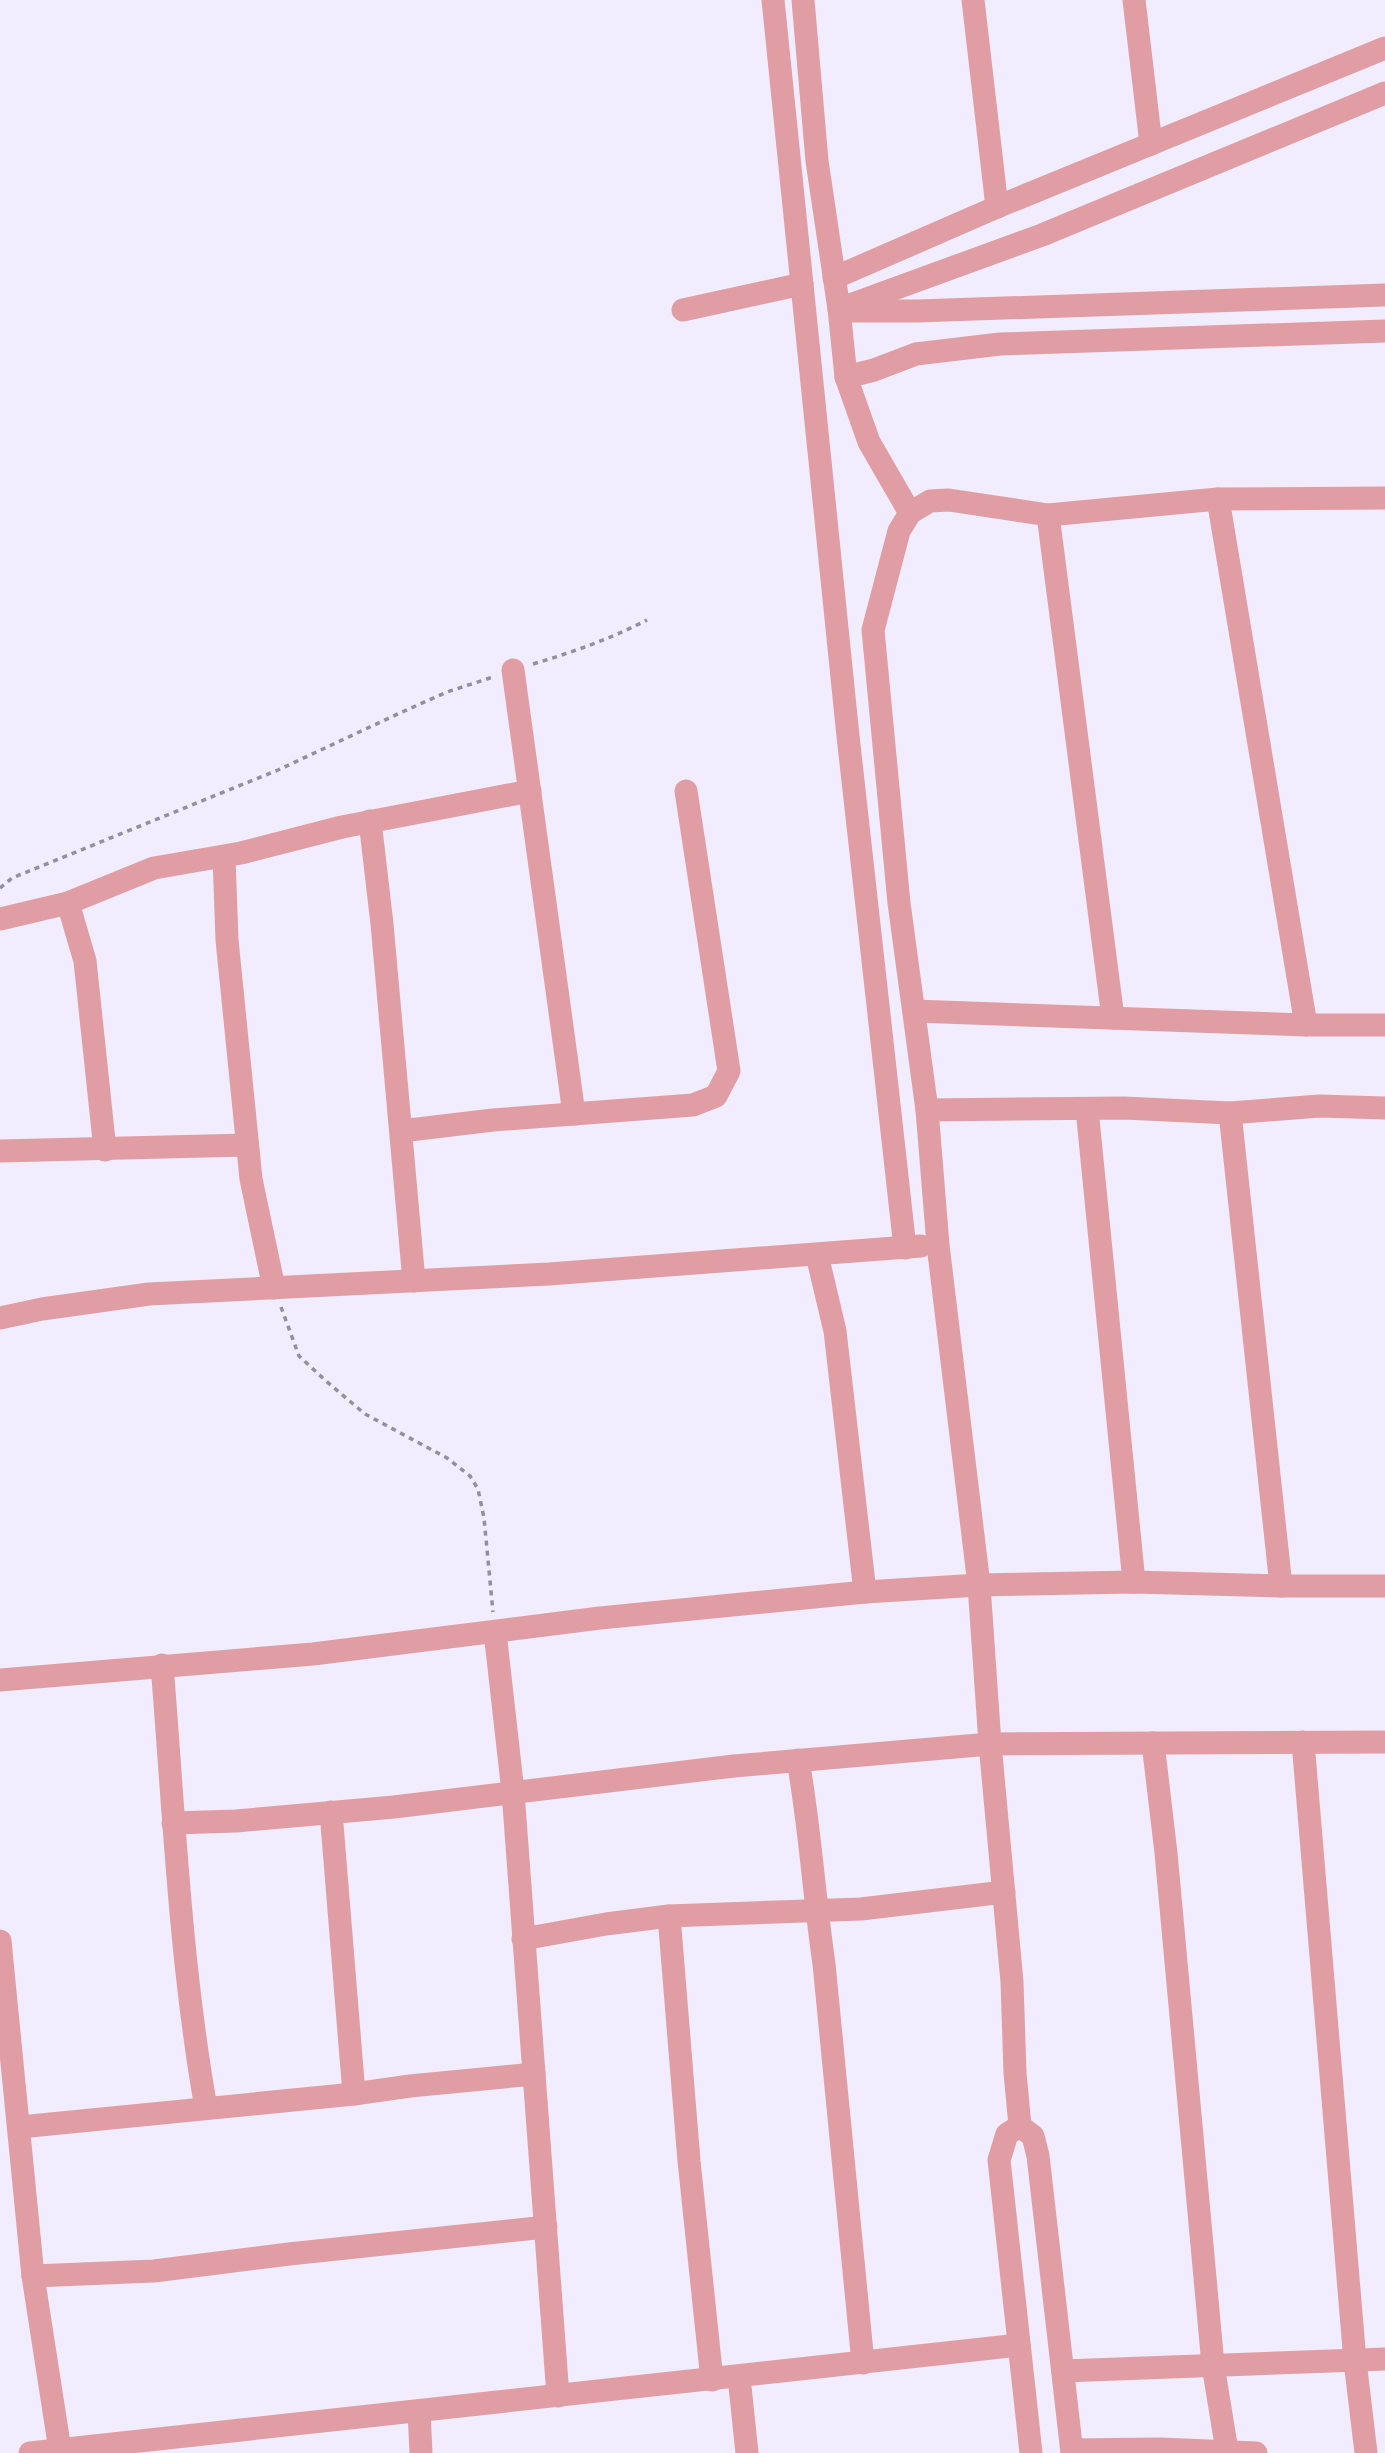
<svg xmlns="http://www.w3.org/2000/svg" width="1385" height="2453" font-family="'Alegreya Sans',sans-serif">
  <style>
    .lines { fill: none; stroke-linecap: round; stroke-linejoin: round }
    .path { stroke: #938f9d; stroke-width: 3.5; stroke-dasharray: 5 5; stroke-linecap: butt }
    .minor { stroke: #e09ea4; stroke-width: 23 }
  </style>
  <rect width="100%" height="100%" fill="#f1edfe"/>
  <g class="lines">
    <g class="path">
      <path d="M 533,664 C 573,652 610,639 647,620"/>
      <path d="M 0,888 L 12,878 L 278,770 L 402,712 L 447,692 L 493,677"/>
      <path d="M 281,1307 L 299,1356 L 326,1381 L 365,1414 L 447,1458 L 470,1476 L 478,1489 L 484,1518 L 493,1612"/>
    </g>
    <g class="minor">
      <path d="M 773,0 L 848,736 L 905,1248"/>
      <path d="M 803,0 L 817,161 L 839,309 L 846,377 L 869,442 L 910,513"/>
      <path d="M 973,0 L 997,207"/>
      <path d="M 1134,0 L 1151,144"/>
      <path d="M 834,278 L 997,207 L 1385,48"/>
      <path d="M 839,309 L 1042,235 L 1385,93"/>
      <path d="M 683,310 L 802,284"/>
      <path d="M 849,311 L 918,311 L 1385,295"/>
      <path d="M 846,377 L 874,370 L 916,354 L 1000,344 L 1385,331"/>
      <path d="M 1218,499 L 1306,1025"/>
      <path d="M 1048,515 L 1113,1018"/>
      <path d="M 513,670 L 574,1114"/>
      <path d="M 370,821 L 382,924 L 414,1281"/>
      <path d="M 224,857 L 227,940 L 251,1179 L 274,1288"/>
      <path d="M 68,903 L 85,961 L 105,1150"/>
      <path d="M 0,919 L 68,903 L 154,868 L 241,853 L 342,827 L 530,791"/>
      <path d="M 914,1011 L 1306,1025 L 1385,1025"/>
      <path d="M 1087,1109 L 1134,1582"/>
      <path d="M 927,1110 L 1124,1108 L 1230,1113 L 1319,1106 L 1385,1108"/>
      <path d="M 1230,1113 L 1281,1586"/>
      <path d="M 401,1131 L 493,1120 L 693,1105 L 716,1096 L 729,1071 L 686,791"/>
      <path d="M 0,1151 L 247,1145"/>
      <path d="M 817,1255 L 835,1331 L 865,1592"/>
      <path d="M 0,1318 L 42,1309 L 149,1294 L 549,1274 L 921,1246"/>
      <path d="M 495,1632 L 513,1792 L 558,2396"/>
      <path d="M 162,1665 C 174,1813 180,1961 206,2108"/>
      <path d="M 0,1680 L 313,1654 L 600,1618 L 865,1592 L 979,1585 L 1134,1582 L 1281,1586 L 1385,1586"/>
      <path d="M 1303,1742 L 1355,2361 L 1366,2453"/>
      <path d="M 1153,1743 L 1166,1853 L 1213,2365 L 1227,2451"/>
      <path d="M 798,1760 C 810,1828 814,1896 824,1964 L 863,2363"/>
      <path d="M 331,1812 L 354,2094"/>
      <path d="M 173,1823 L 236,1821 L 394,1807 L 734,1766 L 990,1744 L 1385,1742"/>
      <path d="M 669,1916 L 689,2161 L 712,2380"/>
      <path d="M 523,1939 L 606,1924 L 669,1916 L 861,1909 L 1004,1892"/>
      <path d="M 0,1941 L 33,2276 L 60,2450"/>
      <path d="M 1020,2126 L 1015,2073 L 1012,1982 L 990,1744 L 979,1585 L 938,1245 L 927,1110 L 899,903 L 873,630 L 899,531 L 910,513 L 930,501 L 949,500 L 1048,515 L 1218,499 L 1385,498"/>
      <path d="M 20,2127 L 354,2094 L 410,2086 L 534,2074"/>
      <path d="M 33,2276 L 154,2271 L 289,2254 L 546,2227"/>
      <path d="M 1063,2371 L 1385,2359"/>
      <path d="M 739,2377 L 747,2453"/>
      <path d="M 419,2411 L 421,2453"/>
      <path d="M 1072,2450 L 1160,2449 L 1256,2453"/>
      <path d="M 30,2453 L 1019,2345"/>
      <path d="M 1031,2453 L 999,2160 L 1007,2134 L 1020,2126 L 1033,2136 L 1038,2156 L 1072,2453"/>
    </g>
  </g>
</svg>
